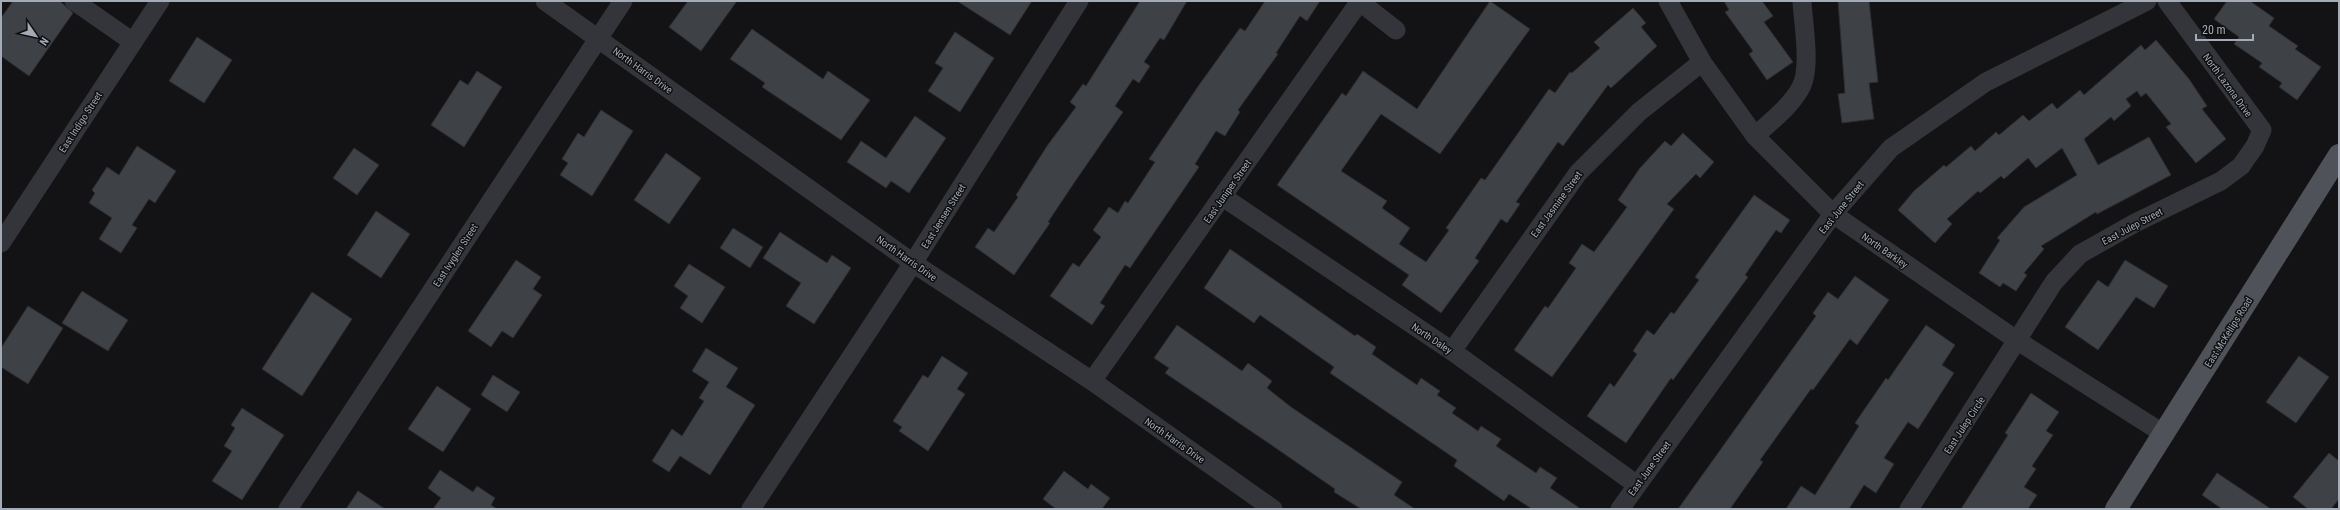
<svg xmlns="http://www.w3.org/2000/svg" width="2340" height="510" font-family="'Roboto Condensed',sans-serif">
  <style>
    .building { fill: #3e4145; stroke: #2c2d31 }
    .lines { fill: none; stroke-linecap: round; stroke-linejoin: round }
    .minor { stroke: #33353a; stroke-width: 19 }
    .major { stroke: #4f5259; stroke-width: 22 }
    .labels { text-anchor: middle; stroke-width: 3; stroke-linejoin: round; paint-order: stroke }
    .street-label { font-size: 10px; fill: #a3abb6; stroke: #0e0e0f }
  </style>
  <rect width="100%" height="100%" fill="#131315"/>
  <g class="building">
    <path d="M 13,1 L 60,1 L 73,13 L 29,76 L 1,56 L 1,18 Z"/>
    <path d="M 688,1 L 737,1 L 701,51 L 669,27 Z"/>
    <path d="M 957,1 L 1032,1 L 1010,35 Z"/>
    <path d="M 1140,1 L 1187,1 L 1164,40 L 1160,38 L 1144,62 L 1150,66 L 1139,83 L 1133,79 L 1115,106 L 1123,112 L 1074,183 L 1048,222 L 1050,223 L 1014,275 L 975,247 L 988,228 L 994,232 L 1018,197 L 1016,195 L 1047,146 L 1076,107 L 1070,102 L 1083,84 L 1086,86 Z"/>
    <path d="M 1265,1 L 1320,1 L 1307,21 L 1300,16 L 1276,53 L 1278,54 L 1238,110 L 1240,112 L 1225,136 L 1216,131 L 1195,164 L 1199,167 L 1130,268 L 1125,265 L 1100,303 L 1105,306 L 1092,325 L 1050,296 L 1073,263 L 1079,267 L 1101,237 L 1093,230 L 1109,207 L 1118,213 L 1125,201 L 1128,203 L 1155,162 L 1149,159 L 1199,85 L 1240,28 L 1245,31 Z"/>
    <path d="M 1490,1 L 1530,29 L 1440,154 L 1381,114 L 1341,171 L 1387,201 L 1382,208 L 1410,228 L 1399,244 L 1426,262 L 1449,230 L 1446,228 L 1481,178 L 1485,180 L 1549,89 L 1555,93 L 1570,72 L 1572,73 L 1600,48 L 1594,42 L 1633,8 L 1646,23 L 1641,27 L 1657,46 L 1611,88 L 1608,85 L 1563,146 L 1558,142 L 1516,202 L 1520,204 L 1507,223 L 1501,219 L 1475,258 L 1479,261 L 1441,313 L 1402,285 L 1409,275 L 1277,185 L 1342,93 L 1346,96 L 1363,71 L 1417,109 Z"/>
    <path d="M 1724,1 L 1762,1 L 1773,16 L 1764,22 L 1793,62 L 1767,80 L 1749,54 L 1753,51 L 1725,12 L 1729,10 Z"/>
    <path d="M 1838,1 L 1869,1 L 1878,82 L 1869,83 L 1874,119 L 1842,123 L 1838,94 L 1845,93 Z"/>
    <path d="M 2227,1 L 2250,1 L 2274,18 L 2269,26 L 2298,46 L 2295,49 L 2321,67 L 2297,100 L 2279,87 L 2282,83 L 2259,67 L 2262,63 L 2234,44 L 2239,37 L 2214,19 Z"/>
    <path d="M 752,29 L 823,79 L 828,71 L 870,100 L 841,140 L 762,87 L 765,83 L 730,59 Z"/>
    <path d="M 955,32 L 994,58 L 960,112 L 928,91 L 943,68 L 935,63 Z"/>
    <path d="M 197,37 L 232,60 L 204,103 L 169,81 Z"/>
    <path d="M 2156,40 L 2189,79 L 2207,106 L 2202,109 L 2226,139 L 2196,163 L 2166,127 L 2171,124 L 2146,93 L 2141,97 L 2137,91 L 2126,99 L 2131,106 L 2114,121 L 2111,117 L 2084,139 L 2098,165 L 2149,137 L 2171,175 L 2097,214 L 2096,212 L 2041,246 L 2044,249 L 2024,273 L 2027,275 L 2016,291 L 2003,283 L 2000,287 L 1979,273 L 2000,240 L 1997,238 L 2024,207 L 2077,175 L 2062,148 L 2036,168 L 2028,158 L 2004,179 L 2001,176 L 1980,193 L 1978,191 L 1947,219 L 1952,224 L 1935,243 L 1898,210 L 1914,191 L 1944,165 L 1946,167 L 1971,146 L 1975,151 L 1996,132 L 1999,135 L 2023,115 L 2029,121 L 2052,103 L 2057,109 L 2080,90 L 2084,95 L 2141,45 L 2145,50 Z"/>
    <path d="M 477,71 L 502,87 L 464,147 L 431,125 L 460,80 L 468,85 Z"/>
    <path d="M 601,110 L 633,131 L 592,196 L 560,175 L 568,163 L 562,159 L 578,133 L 584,137 Z"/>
    <path d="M 915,116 L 946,138 L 909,193 L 891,181 L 886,188 L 847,162 L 861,141 L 886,158 Z"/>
    <path d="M 1683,133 L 1714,162 L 1700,178 L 1696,174 L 1667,204 L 1674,209 L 1552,377 L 1514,350 L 1545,306 L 1548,308 L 1576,268 L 1569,263 L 1582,244 L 1594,252 L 1627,207 L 1618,200 L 1640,168 L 1665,141 L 1671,146 Z"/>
    <path d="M 137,146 L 176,171 L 155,203 L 149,199 L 132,225 L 137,228 L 121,253 L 99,239 L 112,218 L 89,203 L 95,193 L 92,190 L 107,167 L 119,175 Z"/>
    <path d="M 354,148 L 379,165 L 357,195 L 333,178 Z"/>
    <path d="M 666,153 L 701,178 L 669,224 L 634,200 Z"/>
    <path d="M 1754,195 L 1790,220 L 1781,233 L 1776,230 L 1745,275 L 1748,277 L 1673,380 L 1671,378 L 1626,443 L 1587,416 L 1610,383 L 1614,387 L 1637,354 L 1633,351 L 1647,330 L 1654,335 L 1671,312 L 1674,314 L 1699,280 L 1695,277 Z"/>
    <path d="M 376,211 L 410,234 L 381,278 L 347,255 Z"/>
    <path d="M 733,228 L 763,247 L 750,268 L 720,248 Z"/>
    <path d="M 780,232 L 827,263 L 832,255 L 851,268 L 814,324 L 786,306 L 801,283 L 763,258 Z"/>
    <path d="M 1230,249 L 1355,336 L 1357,334 L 1376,347 L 1372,354 L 1417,385 L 1421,378 L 1440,391 L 1437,395 L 1456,408 L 1452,413 L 1478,431 L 1481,426 L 1501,439 L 1496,446 L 1536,473 L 1540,467 L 1557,478 L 1550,488 L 1581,509 L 1532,509 L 1509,494 L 1504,501 L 1454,466 L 1457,460 L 1330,373 L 1334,367 L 1260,315 L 1254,323 L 1204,288 Z"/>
    <path d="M 516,260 L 541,277 L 533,289 L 542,295 L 513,338 L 502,331 L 491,347 L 468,331 Z"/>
    <path d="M 2125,260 L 2168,286 L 2154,308 L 2136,297 L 2098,350 L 2065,327 L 2098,280 L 2108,287 Z"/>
    <path d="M 689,264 L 725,287 L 702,323 L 680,308 L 688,296 L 674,286 Z"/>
    <path d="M 1855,276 L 1889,300 L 1857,345 L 1850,339 L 1813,390 L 1811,389 L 1760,460 L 1763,462 L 1730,509 L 1678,509 L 1816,316 L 1813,313 L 1828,292 L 1838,299 Z"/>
    <path d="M 82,291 L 128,320 L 108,351 L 62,323 Z"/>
    <path d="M 312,292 L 352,319 L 302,396 L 262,369 Z"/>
    <path d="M 28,306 L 63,328 L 28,384 L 1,367 L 1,348 Z"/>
    <path d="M 1177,325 L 1242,371 L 1248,363 L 1272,381 L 1267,388 L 1291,407 L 1402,482 L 1394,495 L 1415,509 L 1361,509 L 1334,492 L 1335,489 L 1267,442 L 1165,373 L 1169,368 L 1154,358 Z"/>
    <path d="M 1926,325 L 1955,345 L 1942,365 L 1954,373 L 1918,429 L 1908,422 L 1884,458 L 1894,464 L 1876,493 L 1864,485 L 1849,509 L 1786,509 L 1801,486 L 1815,495 L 1859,426 L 1855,423 L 1886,378 L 1888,380 Z"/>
    <path d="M 706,348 L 738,368 L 726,387 L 755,405 L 710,475 L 680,456 L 669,472 L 652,461 L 672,429 L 682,436 L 704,401 L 699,398 L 709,382 L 692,371 Z"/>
    <path d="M 942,356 L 968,373 L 957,389 L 965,394 L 928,451 L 899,431 L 902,427 L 893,421 L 923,375 L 928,378 Z"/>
    <path d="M 2299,356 L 2329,377 L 2296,423 L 2266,402 Z"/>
    <path d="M 493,375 L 520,392 L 507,412 L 481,395 Z"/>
    <path d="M 437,386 L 471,409 L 443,452 L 408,429 Z"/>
    <path d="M 2031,393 L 2059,412 L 2046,431 L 2053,435 L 2032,466 L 2036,469 L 2024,487 L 2037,495 L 2028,509 L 1961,509 L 2008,435 L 2005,433 Z"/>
    <path d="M 242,408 L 284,435 L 242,500 L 212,481 L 232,451 L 224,446 L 235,428 L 231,425 Z"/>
    <path d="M 2329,453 L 2339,461 L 2339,499 L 2331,509 L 2308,509 L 2293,497 Z"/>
    <path d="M 440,470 L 473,492 L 477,486 L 495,498 L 491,505 L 497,509 L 433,509 L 441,498 L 428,488 Z"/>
    <path d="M 1064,471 L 1088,489 L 1091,484 L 1110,498 L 1102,509 L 1056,509 L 1043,499 Z"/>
    <path d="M 2217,473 L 2271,509 L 2222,509 L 2202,495 Z"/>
    <path d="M 358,491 L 385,509 L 346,509 Z"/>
  </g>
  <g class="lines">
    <g class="minor">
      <path d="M 74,1 L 133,42"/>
      <path d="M 545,1 L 913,263 L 1092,381 L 1273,509"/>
      <path d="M 1668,1 L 1702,62 L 1755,136 L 1833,214 L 2018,341 L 2164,434"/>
      <path d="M 1360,2 L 1396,30"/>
      <path d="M 1755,136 C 1771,121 1789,108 1800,89 C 1812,70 1803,23 1802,1"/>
      <path d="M 1223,197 L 1452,351 L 1637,485"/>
      <path d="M 1,243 L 160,1"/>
      <path d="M 1452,351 L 1578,173 L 1639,112 L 1702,62"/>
      <path d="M 1092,381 L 1360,1"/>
      <path d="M 288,509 L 623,1"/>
      <path d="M 751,509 L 913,263 L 1079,1"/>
      <path d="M 1620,509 L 1833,214 L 1891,148 L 1986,82 L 2147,1"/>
      <path d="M 1909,509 L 2054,282 L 2080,254 L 2135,223 L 2221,181 L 2241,166 L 2255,146 L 2262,130 L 2167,1"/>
    </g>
    <path class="major" d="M 2116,509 L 2339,155"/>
  </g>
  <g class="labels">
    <g class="street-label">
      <text transform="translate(643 70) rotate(36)" y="4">North Harris Drive</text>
      <text transform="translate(2228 85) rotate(54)" y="4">North Lazona Drive</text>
      <text transform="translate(80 122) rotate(-57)" y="4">East Indigo Street</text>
      <text transform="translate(1227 191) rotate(-55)" y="4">East Juniper Street</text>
      <text transform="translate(1556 204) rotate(-54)" y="4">East Jasmine Street</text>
      <text transform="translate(1841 207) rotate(-51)" y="4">East June Street</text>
      <text transform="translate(943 216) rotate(-58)" y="4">East Jensen Street</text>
      <text transform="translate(2132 226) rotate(-28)" y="4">East Julep Street</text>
      <text transform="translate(1885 250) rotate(35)" y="4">North Barkley</text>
      <text transform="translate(455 255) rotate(-57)" y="4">East Ivyglen Street</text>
      <text transform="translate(907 258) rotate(35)" y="4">North Harris Drive</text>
      <text transform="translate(2228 332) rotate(-58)" y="4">East McKellips Road</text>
      <text transform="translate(1432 338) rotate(34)" y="4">North Daley</text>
      <text transform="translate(1964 425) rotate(-57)" y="4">East Julep Circle</text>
      <text transform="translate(1175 440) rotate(35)" y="4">North Harris Drive</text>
      <text transform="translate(1649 468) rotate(-54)" y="4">East June Street</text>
    </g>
  </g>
  <rect width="2340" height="510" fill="none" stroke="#a3abb6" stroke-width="4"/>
  <g transform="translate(36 36) rotate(124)" stroke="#0e0e0f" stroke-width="3" paint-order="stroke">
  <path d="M0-3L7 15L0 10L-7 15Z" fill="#a3abb6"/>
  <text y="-6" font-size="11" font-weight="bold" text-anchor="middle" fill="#a3abb6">N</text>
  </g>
  <path d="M2196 34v6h57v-6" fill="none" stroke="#a3abb6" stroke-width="2"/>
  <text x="2202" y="34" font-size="12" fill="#a3abb6" stroke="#0e0e0f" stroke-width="3" paint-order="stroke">20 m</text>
</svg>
